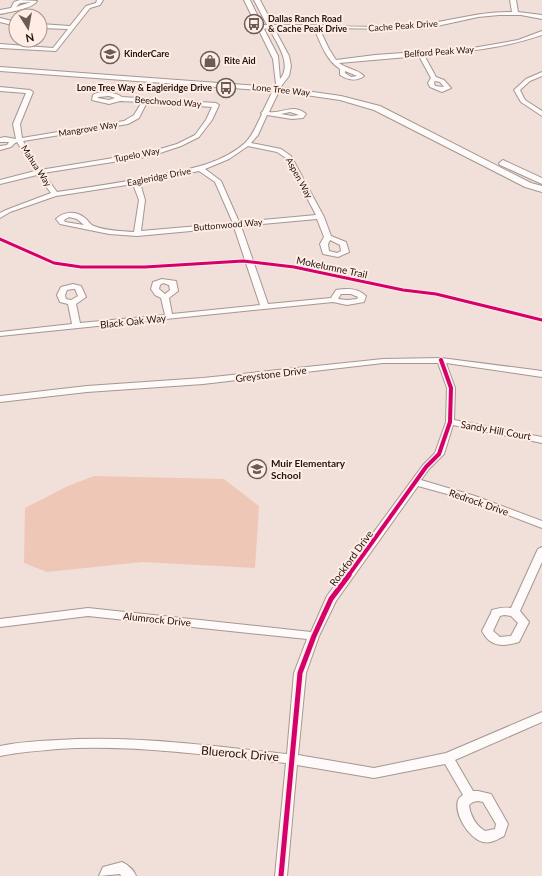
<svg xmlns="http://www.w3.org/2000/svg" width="542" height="876" font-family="Lato,sans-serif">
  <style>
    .green { fill: #efc7b7 }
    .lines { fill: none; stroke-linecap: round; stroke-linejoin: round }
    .minor-casing { stroke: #a49792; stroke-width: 2 }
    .major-casing { stroke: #a49792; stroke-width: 2 }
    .minor { fill: #fdfaf9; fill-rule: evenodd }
    .major { fill: #fdfaf9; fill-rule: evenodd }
    .cycleway-far2-casing { stroke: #ffece4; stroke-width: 5 }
    .cycleway-far1-casing { stroke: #ffece4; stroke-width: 6 }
    .cycleway-casing { stroke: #ffece4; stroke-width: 8 }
    .cycleway-far2 { stroke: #d6006c; stroke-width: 3 }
    .cycleway-far1 { stroke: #d6006c; stroke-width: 4 }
    .cycleway { stroke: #d6006c; stroke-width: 5 }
    .labels { text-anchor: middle; stroke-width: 4; stroke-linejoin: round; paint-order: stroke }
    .far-poi-label { font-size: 9px; font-weight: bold; fill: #201511; stroke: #ffece4; text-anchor: start }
    .far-street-label { font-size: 9px; fill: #201511; stroke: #ffece4 }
    .street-label { font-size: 10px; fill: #201511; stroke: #ffece4 }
    .poi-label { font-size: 10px; font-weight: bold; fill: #201511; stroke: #ffece4; text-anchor: start }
    .near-street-label { font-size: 12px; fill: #201511; stroke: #ffece4 }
  </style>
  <rect width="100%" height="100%" fill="#f1dfd9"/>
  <path class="green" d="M 94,476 L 224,479 L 259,506 L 255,568 L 142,562 L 47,572 L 24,563 L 25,508 L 68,486 Z"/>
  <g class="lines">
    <defs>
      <g id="minor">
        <path d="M 20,0 L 37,1 C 32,9 9,12 0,14 L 0,10 L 11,8 L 14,2 ZM 31,2 L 16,7 L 20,3 Z"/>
        <path d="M 97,0 L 103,0 L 100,5 L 90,8 L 56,51 L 0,48 L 0,44 L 53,48 L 68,29 L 40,28 L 40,24 L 70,26 L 86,6 L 96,3 Z"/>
        <path d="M 244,0 L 250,0 L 262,25 L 267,25 L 254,0 L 260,0 L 273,25 C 318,24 364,29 410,26 C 445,23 477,11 512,12 L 510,0 L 516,0 L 518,12 L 542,15 L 542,19 L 521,15 L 499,15 L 478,17 L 428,28 L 407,29 L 319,28 L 329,49 L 336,60 L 375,55 L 473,48 L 518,40 L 542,31 L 542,35 C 504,48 465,52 424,55 L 436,77 L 444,80 L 451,88 L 442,92 L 430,87 L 428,83 L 431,78 L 419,56 L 339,63 C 347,69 357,69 364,76 C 356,82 348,80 340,75 L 340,69 C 326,60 321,44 314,28 L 274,28 L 289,56 L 291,66 L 289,76 L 282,85 L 269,112 C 282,114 293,103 306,114 L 303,118 L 292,119 L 267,115 L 258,135 L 251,143 L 281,149 L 291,156 L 324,217 L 331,236 L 346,242 L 349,252 L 338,257 L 323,254 L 320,244 L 324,237 L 317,219 L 241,226 L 268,304 L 331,298 L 336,290 C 347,288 358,288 366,296 L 364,302 L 347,305 L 333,302 L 0,336 L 0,332 L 72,324 L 68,304 L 60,302 L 57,295 L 61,287 L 73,284 L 81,286 L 86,297 L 76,304 L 80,323 L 165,315 L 161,298 L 155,295 L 151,289 L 153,282 L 162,279 L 176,281 L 178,291 L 169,298 L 172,314 L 260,305 L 234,227 L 137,236 L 109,234 L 60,224 L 56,219 C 64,211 76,211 85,218 C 88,220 90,225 94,226 C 107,231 120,231 134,232 L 139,200 L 133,184 L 56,196 L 10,212 L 0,218 L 0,213 L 6,210 L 51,193 L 37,175 L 0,184 L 0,180 L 35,171 L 17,142 L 15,143 L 11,147 L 0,150 L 0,146 L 7,145 L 9,142 L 0,142 L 0,138 L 5,137 L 16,139 L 13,124 L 26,93 L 0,91 L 0,87 L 30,90 L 33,92 L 20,124 L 22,138 L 124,121 L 134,115 L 142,102 L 120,101 L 109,104 L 92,100 L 93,95 C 101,90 114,92 122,97 L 216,103 L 219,105 L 212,120 L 199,137 L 181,146 L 151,156 L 43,173 L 57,192 C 91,187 126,182 160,175 C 190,169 221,164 245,143 C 253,135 257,124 262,114 L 261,113 L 263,111 L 276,84 L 273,59 ZM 269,28 C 276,42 293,64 280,79 L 278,56 L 264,29 ZM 345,71 L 357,76 L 351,77 L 345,73 ZM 435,81 L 440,82 L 444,87 L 435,86 L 434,83 ZM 109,96 L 115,98 L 109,100 L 98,98 L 98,97 ZM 147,102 L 212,107 L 206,120 L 195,135 L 177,144 L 150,152 L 40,170 L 23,141 L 128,124 L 139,118 ZM 290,112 L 299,115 L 292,116 L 281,114 ZM 248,146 L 277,152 L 286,158 L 316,215 L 239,222 L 221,181 L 205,169 L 229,159 ZM 199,171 L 215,182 L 233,223 L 141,231 L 145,200 L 140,183 ZM 69,217 L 77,219 L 84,225 L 65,222 L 64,220 ZM 330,240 L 340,245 L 341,251 L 337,253 L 329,251 L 328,244 ZM 163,283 L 169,285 L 170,290 L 165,294 L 159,289 L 160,285 ZM 73,289 L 75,289 L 78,296 L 71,300 L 66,299 L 65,295 L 67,290 ZM 341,294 L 351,294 L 358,297 L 357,299 L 347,300 L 338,299 Z"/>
        <path d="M 0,18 L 16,22 L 16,26 L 0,22 Z"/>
        <path d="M 542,72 L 542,76 L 530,81 L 520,90 L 525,100 L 542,111 L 542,116 L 521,102 L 514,90 L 526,79 Z"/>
        <path d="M 441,358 L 542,371 L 542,377 L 446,363 L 455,388 L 454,420 L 542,437 L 542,443 L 453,425 L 444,454 L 429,469 L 421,480 L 475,496 L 542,521 L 542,528 L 469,500 L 418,486 L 336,601 L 319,636 L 306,673 L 298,755 L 374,768 L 446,753 L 542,712 L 542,722 L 455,760 L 473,791 L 478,791 L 491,794 L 508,824 L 504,836 C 498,839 491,844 483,842 C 469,839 452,812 459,798 L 463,795 L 445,764 L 374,778 L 297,765 L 287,876 L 275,876 L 286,763 C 210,756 134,744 57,749 C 38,751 19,752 0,756 L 0,746 C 19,742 38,741 58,740 C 134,735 211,746 287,754 L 294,673 L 307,639 L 88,616 L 0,627 L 0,619 L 88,608 L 311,632 L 327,596 L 423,465 L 435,453 L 446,422 L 447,388 L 438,363 L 383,363 L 203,384 L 87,392 L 0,402 L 0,396 L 87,386 L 203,378 L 383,359 ZM 478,801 L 483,802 L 496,824 L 495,829 L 485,831 C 476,826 470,815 469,805 L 473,802 Z"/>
        <path d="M 542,547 L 542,562 L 520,611 L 529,622 L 519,642 C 503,647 490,647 482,631 L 491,613 L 492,610 C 499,608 504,607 511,608 L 537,551 L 538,549 ZM 504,615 L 511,616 L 518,623 L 511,636 L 500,637 L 493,631 L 500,616 Z"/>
        <path d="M 122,862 C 128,865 134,870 136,876 L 121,876 L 120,874 L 99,876 L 103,867 Z"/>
      </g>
      <g id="major">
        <path d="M 0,67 L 285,88 L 341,96 L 380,106 L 531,183 L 542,186 L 542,192 L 525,187 L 374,110 L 340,100 L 285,92 L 0,71 Z"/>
        <path d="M 503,160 L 542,178 L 542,184 L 500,165 L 499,163 Z"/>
      </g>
    </defs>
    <use href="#minor" class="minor-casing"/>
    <use href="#major" class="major-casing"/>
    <use href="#minor" class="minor"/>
    <use href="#major" class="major"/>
    <defs>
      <path id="cycleway-far2" d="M 0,239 L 54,263 L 81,267 L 145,267 L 243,261 L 294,267 L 403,290 L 436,294 L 542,320"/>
      <path id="cycleway-far1" d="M 348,576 L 426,467 L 439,454 L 450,422 L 451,388 L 441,360"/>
      <path id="cycleway" d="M 281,876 L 300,673 L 314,636 L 331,599 L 349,575"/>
    </defs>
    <use href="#cycleway-far2" class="cycleway-far2-casing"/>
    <use href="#cycleway-far1" class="cycleway-far1-casing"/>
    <use href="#cycleway" class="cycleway-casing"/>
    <use href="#cycleway-far2" class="cycleway-far2"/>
    <use href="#cycleway-far1" class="cycleway-far1"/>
    <use href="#cycleway" class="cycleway"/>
  </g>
  <defs>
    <symbol id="bus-ring" viewBox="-11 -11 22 22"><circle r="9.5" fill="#ffece4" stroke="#695c57" stroke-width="1.5"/><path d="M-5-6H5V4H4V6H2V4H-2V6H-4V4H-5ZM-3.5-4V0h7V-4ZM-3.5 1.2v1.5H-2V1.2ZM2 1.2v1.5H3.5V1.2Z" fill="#695c57"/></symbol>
    <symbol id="school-ring" viewBox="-11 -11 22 22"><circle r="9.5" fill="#ffece4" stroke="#695c57" stroke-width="1.5"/><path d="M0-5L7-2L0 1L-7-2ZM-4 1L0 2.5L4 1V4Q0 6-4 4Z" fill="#695c57"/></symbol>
    <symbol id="shop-ring" viewBox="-11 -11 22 22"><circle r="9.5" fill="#ffece4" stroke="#695c57" stroke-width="1.5"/><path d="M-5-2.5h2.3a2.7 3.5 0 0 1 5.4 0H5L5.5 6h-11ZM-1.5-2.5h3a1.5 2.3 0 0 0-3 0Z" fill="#695c57"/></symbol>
  </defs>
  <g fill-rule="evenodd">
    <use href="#bus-ring" x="243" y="13" width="22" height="22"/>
    <use href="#school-ring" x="99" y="43" width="22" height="22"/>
    <use href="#shop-ring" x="199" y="50" width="22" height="22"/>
    <use href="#bus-ring" x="215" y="77" width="22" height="22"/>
    <use href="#school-ring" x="246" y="458" width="22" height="22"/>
  </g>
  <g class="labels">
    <g class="far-poi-label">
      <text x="268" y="22">Dallas Ranch Road<tspan x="268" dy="10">&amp; Cache Peak Drive</tspan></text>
      <text x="124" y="57">KinderCare</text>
      <text x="224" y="64">Rite Aid</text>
      <text x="212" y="91" text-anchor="end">Lone Tree Way &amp; Eagleridge Drive</text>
    </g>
    <g class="far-street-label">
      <text transform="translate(403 26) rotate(-4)" y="3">Cache Peak Drive</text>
      <text transform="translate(439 52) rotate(-4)" y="3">Belford Peak Way</text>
      <text transform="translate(281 90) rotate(6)" y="3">Lone Tree Way</text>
      <text transform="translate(168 102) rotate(4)" y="3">Beechwood Way</text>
      <text transform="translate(88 129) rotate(-9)" y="3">Mangrove Way</text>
      <text transform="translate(137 155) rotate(-11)" y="3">Tupelo Way</text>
      <text transform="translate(36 166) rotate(57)" y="3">Mahua Way</text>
      <text transform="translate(159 177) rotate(-11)" y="3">Eagleridge Drive</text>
      <text transform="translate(299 178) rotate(61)" y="3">Aspen Way</text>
      <text transform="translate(228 225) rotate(-5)" y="3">Buttonwood Way</text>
    </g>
    <g class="street-label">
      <text transform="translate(332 267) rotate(12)" y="4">Mokelumne Trail</text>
      <text transform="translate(133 321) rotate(-6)" y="4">Black Oak Way</text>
      <text transform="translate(271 374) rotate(-7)" y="4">Greystone Drive</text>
      <text transform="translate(496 430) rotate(10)" y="4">Sandy Hill Court</text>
      <text transform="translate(479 502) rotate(19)" y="4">Redrock Drive</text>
      <text transform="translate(351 558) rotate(-54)" y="4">Rockford Drive</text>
      <text transform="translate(157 619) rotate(6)" y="4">Alumrock Drive</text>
    </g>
    <g class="poi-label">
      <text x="271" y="467">Muir Elementary<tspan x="271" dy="12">School</tspan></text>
    </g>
    <g class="near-street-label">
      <text transform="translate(240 754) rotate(5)" y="4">Bluerock Drive</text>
    </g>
  </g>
  <g transform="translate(28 28) rotate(169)"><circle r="19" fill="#ffece4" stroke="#a69690"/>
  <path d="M0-3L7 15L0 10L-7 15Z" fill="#695c57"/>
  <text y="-6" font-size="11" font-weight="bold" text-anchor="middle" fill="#201511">N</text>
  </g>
</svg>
